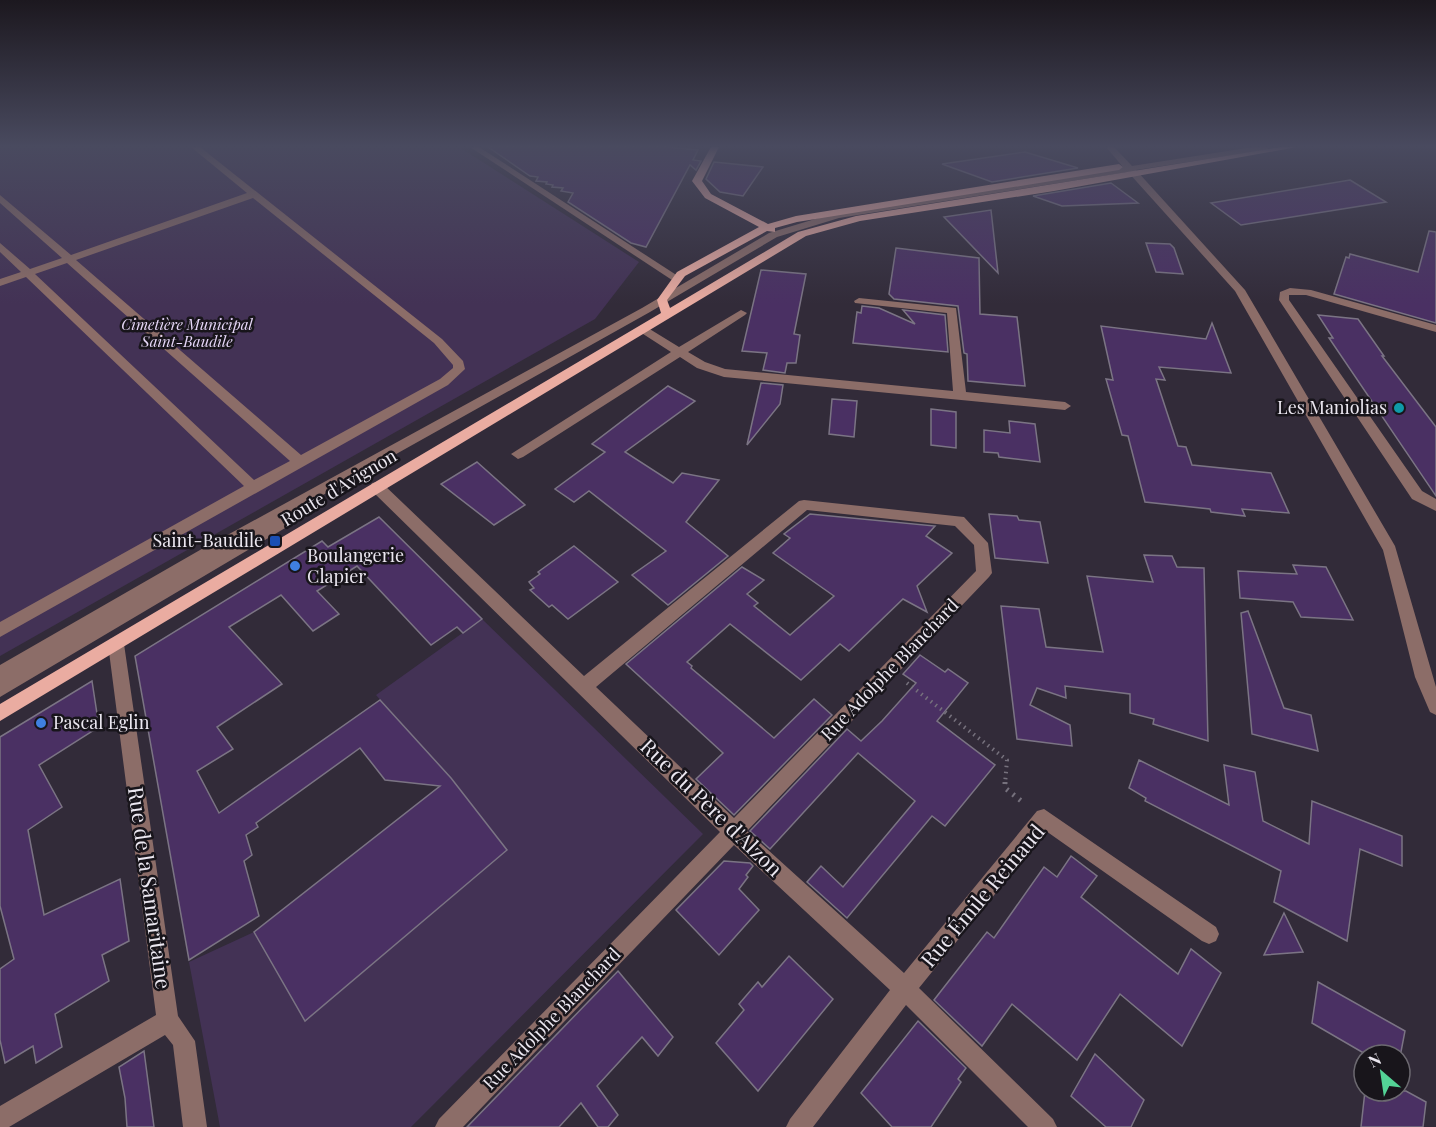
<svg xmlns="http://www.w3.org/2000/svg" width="1436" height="1127" font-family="'Playfair Display',serif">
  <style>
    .green { fill: #433255 }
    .building { fill: #4a3063; stroke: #7b7484; stroke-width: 1.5 }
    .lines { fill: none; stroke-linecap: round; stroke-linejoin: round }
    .path-far1 { stroke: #76717d; stroke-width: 4; stroke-dasharray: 1.5 4.5; stroke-linecap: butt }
    .path { stroke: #76717d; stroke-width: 5; stroke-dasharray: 2 6; stroke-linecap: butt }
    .minor { fill: #8c6d68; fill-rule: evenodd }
    .major { fill: #eaaca1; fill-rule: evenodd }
    .culture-dot { fill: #0f9aa8; stroke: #18151b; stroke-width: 2 }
    .transit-dot { fill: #1a4fb4; stroke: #18151b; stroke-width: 2 }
    .shop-dot { fill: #3f7fe0; stroke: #18151b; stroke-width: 2 }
    .labels { text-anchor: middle; stroke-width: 5; stroke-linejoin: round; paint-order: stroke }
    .far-park-label { font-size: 15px; font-style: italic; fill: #e7d8f9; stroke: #18151b }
    .poi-label { font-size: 18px; fill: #ebe7f0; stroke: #18151b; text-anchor: end }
    .street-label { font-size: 18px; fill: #ebe7f0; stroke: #18151b }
    .near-street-label { font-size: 21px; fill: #ebe7f0; stroke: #18151b }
  </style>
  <rect width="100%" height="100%" fill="#322b39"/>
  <g class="green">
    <path d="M 0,147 L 459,147 L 639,262 L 595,319 L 0,656 Z"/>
    <path d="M 482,619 L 703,834 L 411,1127 L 220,1127 L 189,962 L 254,932 L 305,1021 L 507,850 L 419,743 L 376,695 Z"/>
  </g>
  <g class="building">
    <path d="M 488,147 L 667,147 L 698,150 L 693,160 L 701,161 L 696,170 L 690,165 L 646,247 L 631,243 L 568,202 L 573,193 L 561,191 L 563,188 L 552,187 L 553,185 L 546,184 L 547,182 L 536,181 L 538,177 L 530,176 Z"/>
    <path d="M 1025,152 L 1078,168 L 992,182 L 942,164 Z"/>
    <path d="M 714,162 L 763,167 L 743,196 L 720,192 L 706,179 Z"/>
    <path d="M 1350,180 L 1386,202 L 1241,225 L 1211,203 Z"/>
    <path d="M 1111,183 L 1138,203 L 1062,206 L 1033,196 Z"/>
    <path d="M 991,210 L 998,273 L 944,217 Z"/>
    <path d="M 1429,231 L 1436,232 L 1436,323 L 1334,294 L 1346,257 L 1349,258 L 1350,254 L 1418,272 Z"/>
    <path d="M 1146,243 L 1170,244 L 1174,248 L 1183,274 L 1156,272 Z"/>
    <path d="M 896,248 L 979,258 L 980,314 L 1017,317 L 1025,386 L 968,381 L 967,354 L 964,353 L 958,306 L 894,299 L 889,294 Z"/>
    <path d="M 761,270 L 806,274 L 794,334 L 800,335 L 796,363 L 787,363 L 785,373 L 763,370 L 767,353 L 742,351 Z"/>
    <path d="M 862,306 L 879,308 L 915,324 L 903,310 L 945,315 L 948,352 L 853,343 L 857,312 L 861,313 Z"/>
    <path d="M 1318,315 L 1358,319 L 1384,356 L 1382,356 L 1436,427 L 1436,496 L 1329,338 L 1333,338 Z"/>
    <path d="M 1212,323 L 1231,373 L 1159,367 L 1165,380 L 1156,379 L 1178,446 L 1186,447 L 1192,465 L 1271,473 L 1289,513 L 1242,509 L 1245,516 L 1211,512 L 1210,509 L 1145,502 L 1128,436 L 1122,435 L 1106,379 L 1113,380 L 1101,326 L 1206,339 Z"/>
    <path d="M 761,383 L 783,385 L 780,404 L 747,445 Z"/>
    <path d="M 668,386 L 695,401 L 625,452 L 673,483 L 682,473 L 719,480 L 686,522 L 728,556 L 668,605 L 632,575 L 666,551 L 589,491 L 574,502 L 555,489 L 605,452 L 592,444 Z"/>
    <path d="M 832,399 L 857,401 L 854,437 L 829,434 Z"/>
    <path d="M 931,409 L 956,412 L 956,448 L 931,445 Z"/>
    <path d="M 1009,421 L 1035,424 L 1040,462 L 999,457 L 998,453 L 984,452 L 984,430 L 1010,433 Z"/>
    <path d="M 477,462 L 525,505 L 494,525 L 441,484 Z"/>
    <path d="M 810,514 L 935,526 L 926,536 L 952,553 L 917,586 L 927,612 L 903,599 L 849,651 L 840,644 L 801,680 L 730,624 L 687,662 L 692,666 L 691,668 L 774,738 L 814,699 L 832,715 L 734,815 L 696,779 L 723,753 L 626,664 L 742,567 L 764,580 L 747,594 L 758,603 L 754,606 L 790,635 L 834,596 L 773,553 L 790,538 L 784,534 Z"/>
    <path d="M 989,514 L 1017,516 L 1019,520 L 1040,522 L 1048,563 L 995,558 Z"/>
    <path d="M 379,517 L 482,619 L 463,633 L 457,627 L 431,645 L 357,566 L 317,591 L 339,614 L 313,631 L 281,595 L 229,627 L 282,684 L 217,727 L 233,749 L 197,771 L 219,813 L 380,700 L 451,778 L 507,850 L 305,1021 L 254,932 L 440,786 L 385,780 L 360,748 L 256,823 L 258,827 L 246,835 L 252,855 L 244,861 L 259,916 L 189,960 L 135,656 L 322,541 L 328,547 Z"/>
    <path d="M 574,546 L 618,582 L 568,619 L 552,605 L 549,607 L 530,590 L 534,588 L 529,582 L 540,574 L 538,572 Z"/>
    <path d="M 1144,555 L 1172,556 L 1177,567 L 1204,568 L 1208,741 L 1153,724 L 1154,719 L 1130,713 L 1130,694 L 1065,686 L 1066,698 L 1037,688 L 1030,705 L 1070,725 L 1072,746 L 1017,739 L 1001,606 L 1039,609 L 1046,647 L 1103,652 L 1087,576 L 1153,582 Z"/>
    <path d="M 1293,565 L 1326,567 L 1353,620 L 1301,617 L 1293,602 L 1240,598 L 1238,571 L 1297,574 Z"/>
    <path d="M 1248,611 L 1284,708 L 1311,715 L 1318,751 L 1252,734 L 1241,613 Z"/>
    <path d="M 920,655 L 945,672 L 948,669 L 968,683 L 937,721 L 995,765 L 945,826 L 932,816 L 847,918 L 807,882 L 821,866 L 843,887 L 915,801 L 858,753 L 770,849 L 750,831 L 847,729 L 861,741 L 882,721 L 916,683 L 903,674 Z"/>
    <path d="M 92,681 L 99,727 L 39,765 L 62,807 L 28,830 L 44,915 L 120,879 L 129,941 L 102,955 L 109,981 L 55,1014 L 62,1047 L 36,1063 L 33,1046 L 5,1063 L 0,1040 L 0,969 L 14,959 L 0,906 L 0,737 Z"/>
    <path d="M 1139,760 L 1229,805 L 1224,765 L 1255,772 L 1263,821 L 1309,844 L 1312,801 L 1402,836 L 1402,866 L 1360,849 L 1347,941 L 1274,902 L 1281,871 L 1145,801 L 1146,798 L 1129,788 Z"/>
    <path d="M 1071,856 L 1097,876 L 1081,897 L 1178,974 L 1191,949 L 1221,973 L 1182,1046 L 1120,994 L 1077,1060 L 1012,1004 L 982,1046 L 934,1000 L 987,932 L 994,938 L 1044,867 L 1057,877 Z"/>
    <path d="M 724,861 L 750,863 L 753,866 L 746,875 L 748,877 L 739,889 L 759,910 L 719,955 L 676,910 Z"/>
    <path d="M 1284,913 L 1303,952 L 1264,955 Z"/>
    <path d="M 789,956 L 833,999 L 758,1091 L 716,1043 L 744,1010 L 739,1004 L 758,982 L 762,987 Z"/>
    <path d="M 618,971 L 673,1037 L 658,1056 L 642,1037 L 597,1086 L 618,1115 L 608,1127 L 598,1127 L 581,1103 L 559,1127 L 467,1127 Z"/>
    <path d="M 1318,982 L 1405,1031 L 1400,1057 L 1367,1055 L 1312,1023 Z"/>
    <path d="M 918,1021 L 966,1068 L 958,1079 L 961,1082 L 931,1127 L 892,1127 L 861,1093 Z"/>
    <path d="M 144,1051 L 154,1127 L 127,1127 L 125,1098 L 119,1067 Z"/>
    <path d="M 1095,1054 L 1144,1100 L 1131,1127 L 1106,1127 L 1071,1096 Z"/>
    <path d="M 1365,1091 L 1406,1091 L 1426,1102 L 1423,1127 L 1361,1127 Z"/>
  </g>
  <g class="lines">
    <path class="path-far1" d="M 907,683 L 1007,760 L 1005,784"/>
    <path class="path" d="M 1005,782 L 1005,788 L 1025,804"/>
    <g class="minor">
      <path d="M 191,147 L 200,147 L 442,339 L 463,361 L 465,369 L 448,385 L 0,637 L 0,622 L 244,486 L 26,277 L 0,286 L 0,279 L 21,272 L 0,252 L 0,243 L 30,269 L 62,258 L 0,203 L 0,195 L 71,255 L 247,193 ZM 253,198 L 434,343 L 453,365 L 453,368 L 440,379 L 301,455 L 76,260 ZM 67,263 L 290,461 L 254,480 L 35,274 Z"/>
      <path d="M 470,147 L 479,147 L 681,278 L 676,281 L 672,280 Z"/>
      <path d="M 1106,147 L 1114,147 L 1132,166 L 1253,147 L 1270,147 L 1266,150 L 1136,170 L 1245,290 L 1395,546 L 1436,687 L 1436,715 L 1430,712 L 1415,677 L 1383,550 L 1235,291 L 1128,172 L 839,218 L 777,237 L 650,312 L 298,509 L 304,514 L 302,518 L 0,697 L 0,665 L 200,550 L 642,308 L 769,233 L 838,212 L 1123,167 Z"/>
      <path d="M 1290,288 L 1311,290 L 1436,325 L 1436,332 L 1306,295 L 1289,295 L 1289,300 L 1422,491 L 1436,499 L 1436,511 L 1412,499 L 1279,300 L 1280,292 Z"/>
      <path d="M 859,298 L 956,308 L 966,392 L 1065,402 L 1071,406 L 1065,410 L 724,377 L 697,368 L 680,357 L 523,457 L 518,459 L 511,454 L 671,352 L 640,332 L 640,328 L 648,328 L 679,347 L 741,310 L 747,313 L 745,315 L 688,352 L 705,362 L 725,369 L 953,391 L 947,313 L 855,303 L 854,301 Z"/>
      <path d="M 377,482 L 382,483 L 584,676 L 799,501 L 804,500 L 964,517 L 988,543 L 992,573 L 989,577 L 747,831 L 904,973 L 1037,811 L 1044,809 L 1216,927 L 1219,934 L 1216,941 L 1209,944 L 1202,941 L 1046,831 L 919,988 L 1053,1119 L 1057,1127 L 1028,1127 L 906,1005 L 813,1127 L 786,1127 L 790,1119 L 890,990 L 734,845 L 463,1127 L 435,1127 L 439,1119 L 720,832 L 372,491 L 370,487 L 372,483 ZM 807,510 L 955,526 L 974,545 L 976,571 L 734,818 L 596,687 Z"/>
      <path d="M 116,637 L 122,639 L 124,644 L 178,1016 L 195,1041 L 207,1127 L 183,1127 L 173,1045 L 165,1035 L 9,1127 L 0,1127 L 0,1106 L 156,1015 L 108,644 L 110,639 Z"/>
    </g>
    <path class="major" d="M 711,147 L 719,147 L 702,181 L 711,194 L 768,224 L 796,216 L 1119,164 L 1123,167 L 1119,170 L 797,222 L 775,228 L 775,232 L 767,231 L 685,276 L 667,300 L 670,308 L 798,232 L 856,216 L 1281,147 L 1297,147 L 1054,191 L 860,221 L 806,236 L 0,721 L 0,704 L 661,313 L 657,300 L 677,272 L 759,227 L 705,198 L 692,181 Z"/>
  </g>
  <linearGradient id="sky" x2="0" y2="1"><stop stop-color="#1c181f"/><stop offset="0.48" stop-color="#494a5f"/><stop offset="1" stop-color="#494a5f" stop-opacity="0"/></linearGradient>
  <rect width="1436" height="304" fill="url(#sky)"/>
  <circle class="culture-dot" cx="1399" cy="408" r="6"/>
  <rect class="transit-dot" x="269" y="535" width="12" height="12" rx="3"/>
  <g class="shop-dot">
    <circle cx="295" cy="566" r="6"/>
    <circle cx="41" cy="723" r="6"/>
  </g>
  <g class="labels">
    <g class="far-park-label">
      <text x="187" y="330">Cimetière Municipal<tspan x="187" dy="17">Saint-Baudile</tspan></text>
    </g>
    <g class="poi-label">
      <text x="1387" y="414">Les Maniolias</text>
      <text x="263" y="547">Saint-Baudile</text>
      <text x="307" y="562" text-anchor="start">Boulangerie<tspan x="307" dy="21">Clapier</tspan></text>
      <text x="53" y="729" text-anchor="start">Pascal Eglin</text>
    </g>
    <g class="street-label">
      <text transform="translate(339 488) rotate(-31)" y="6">Route d'Avignon</text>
      <text transform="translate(890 670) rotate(-46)" y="6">Rue Adolphe Blanchard</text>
      <text transform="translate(552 1019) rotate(-46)" y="6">Rue Adolphe Blanchard</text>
    </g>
    <g class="near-street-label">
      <text transform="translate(711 808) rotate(44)" y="7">Rue du Père d'Alzon</text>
      <text transform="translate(149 888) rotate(82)" y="7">Rue de la Samaritaine</text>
      <text transform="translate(983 896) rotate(-50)" y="7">Rue Émile Reinaud</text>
    </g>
  </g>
  <g transform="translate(1382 1073) rotate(331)"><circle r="28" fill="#18151b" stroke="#6c6970" stroke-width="1.5"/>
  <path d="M0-4.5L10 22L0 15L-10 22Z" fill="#53d396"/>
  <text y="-9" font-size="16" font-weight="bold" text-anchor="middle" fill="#ebe7f0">N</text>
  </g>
</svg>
